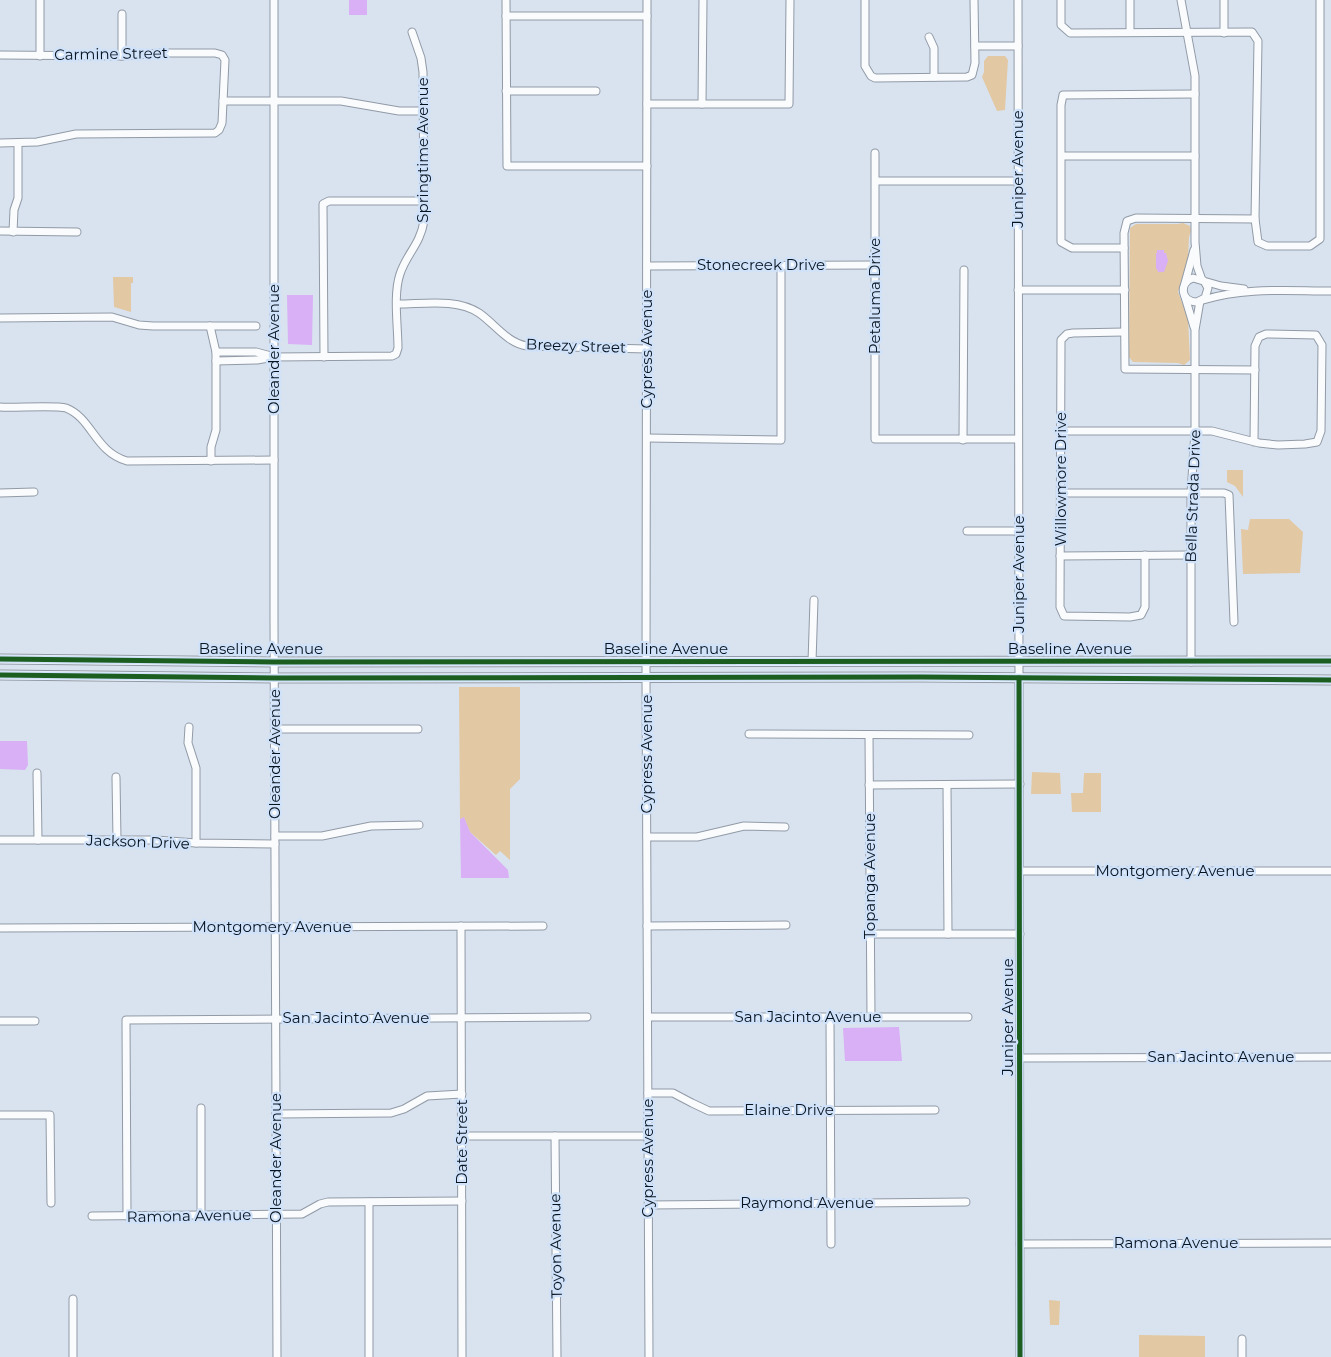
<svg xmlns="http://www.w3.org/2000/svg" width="1331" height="1357" font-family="Montserrat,sans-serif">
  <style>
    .green { fill: #e2c8a3 }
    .water { fill: #d9aff6 }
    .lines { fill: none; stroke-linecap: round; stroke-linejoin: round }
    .minor-casing { stroke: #919aa6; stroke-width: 9 }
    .major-casing { stroke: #919aa6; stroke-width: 11 }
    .minor { stroke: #f9fbfd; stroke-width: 7 }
    .major { stroke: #f9fbfd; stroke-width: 9 }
    .cycleway-casing { stroke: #cfe2f9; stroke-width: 8 }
    .cycleway { stroke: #1b5e20; stroke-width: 5 }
    .labels { text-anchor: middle; stroke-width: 4.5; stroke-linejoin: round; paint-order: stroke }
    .street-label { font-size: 15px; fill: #081320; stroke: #cfe2f9 }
  </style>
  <rect width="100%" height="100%" fill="#d9e3ef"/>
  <g class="green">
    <path d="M 988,56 L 1005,56 L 1008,60 L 1005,110 L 997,111 L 982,77 L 984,72 L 984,61 Z"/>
    <path d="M 1183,223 L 1190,226 L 1191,231 L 1189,237 L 1188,260 L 1178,292 L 1188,318 L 1190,360 L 1184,365 L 1178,363 L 1133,362 L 1129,357 L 1130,228 L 1136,224 L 1178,224 Z"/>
    <path d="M 113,277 L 133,277 L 133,283 L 131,283 L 131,312 L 114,307 Z"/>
    <path d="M 1227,470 L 1243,470 L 1243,497 L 1235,486 L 1227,482 Z"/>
    <path d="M 1250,519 L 1289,519 L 1303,532 L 1300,573 L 1243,574 L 1241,529 L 1248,530 Z"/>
    <path d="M 459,687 L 520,687 L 520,779 L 510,789 L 510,860 L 500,851 L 496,855 L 470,832 L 464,818 L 460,819 Z"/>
    <path d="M 1032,772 L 1060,773 L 1061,794 L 1031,794 Z"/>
    <path d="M 1084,773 L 1101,773 L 1101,812 L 1072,812 L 1071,793 L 1083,793 Z"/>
    <path d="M 1049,1300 L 1060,1301 L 1059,1325 L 1050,1325 Z"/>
    <path d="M 1139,1335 L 1205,1336 L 1205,1357 L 1139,1357 Z"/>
  </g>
  <g class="water">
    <rect x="349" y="0" width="18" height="15"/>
    <path d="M 1157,250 L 1164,250 L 1164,253 L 1166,253 L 1168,261 L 1164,272 L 1158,272 L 1157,269 L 1156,269 L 1156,253 L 1157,253 Z"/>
    <path d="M 287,295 L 313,295 L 312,345 L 288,344 Z"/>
    <path d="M 0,741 L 27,741 L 28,765 L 25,770 L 0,769 Z"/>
    <path d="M 464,817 L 470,832 L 508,870 L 509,878 L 461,878 L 460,819 Z"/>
    <path d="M 899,1027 L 902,1061 L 845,1061 L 843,1028 Z"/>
  </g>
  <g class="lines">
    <defs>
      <g id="minor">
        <path d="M 274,0 L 274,619 L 277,1357"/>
        <path d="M 506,0 L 507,166 L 647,166"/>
        <path d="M 647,0 L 646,677 L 649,1357"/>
        <path d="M 865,0 L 865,66 L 871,76 L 875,78 L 967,77 L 972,75 L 975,63 L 974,0"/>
        <path d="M 1018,0 L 1020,1357"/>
        <path d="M 1061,0 L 1061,25 L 1070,33 L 1252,32 L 1258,41 L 1255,219 L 1258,242 L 1267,246 L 1310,246 L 1320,239 L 1320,0"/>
        <path d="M 1181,0 L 1195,76 L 1195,242 L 1197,266 L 1202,280"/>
        <path d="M 122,14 L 122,56"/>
        <path d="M 506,16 L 647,16"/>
        <path d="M 1130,32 L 1130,0"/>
        <path d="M 1224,33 L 1224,0"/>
        <path d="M 929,37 L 934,48 L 934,77"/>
        <path d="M 975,46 L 1018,46"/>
        <path d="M 0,55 L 122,56 L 160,53 L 215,53 L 222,55 L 225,60 L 222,123 L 219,130 L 215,133 L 76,134 L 37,142 L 0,143"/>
        <path d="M 40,56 L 40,0"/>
        <path d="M 506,91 L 596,91"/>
        <path d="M 223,101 L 341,101 L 399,111 L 424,111"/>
        <path d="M 647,104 L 789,104 L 790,0"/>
        <path d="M 702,104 L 703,0"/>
        <path d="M 875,153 L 875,439 L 1018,439"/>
        <path d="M 1062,156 L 1195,156"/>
        <path d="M 876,181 L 1017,181"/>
        <path d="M 0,231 L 77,232"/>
        <path d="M 13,232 L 14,210 L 18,198 L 18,143"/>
        <path d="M 1124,248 L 1072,248 L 1061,242 L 1061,105 L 1063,95 L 1195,94"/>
        <path d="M 647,266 L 876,265"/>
        <path d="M 1204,281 L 1208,288 L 1205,298 L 1197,302 C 1181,302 1178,283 1193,278 L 1221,286 L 1244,289"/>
        <path d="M 1185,283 L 1194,250"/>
        <path d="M 1018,290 L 1125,290"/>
        <path d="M 1185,297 L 1194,327"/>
        <path d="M 1203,300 C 1244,287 1288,291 1331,291"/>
        <path d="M 398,304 C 423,304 457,298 479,313 C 495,324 507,343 527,346 L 647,349"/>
        <path d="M 0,318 L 112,317 L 139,325 L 153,326 L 256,326"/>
        <path d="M 210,326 L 216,352 L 216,430 L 211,447 L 211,461"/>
        <path d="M 1124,332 L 1073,333 L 1067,334 L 1061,340 L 1060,607 L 1064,616 L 1130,617 L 1141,615 L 1145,607 L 1145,555"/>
        <path d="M 216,352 L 256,352 L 271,356"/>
        <path d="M 324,357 L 323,204 L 329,201 L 424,201"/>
        <path d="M 216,361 L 257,360 L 274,357 L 392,356 L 396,354 L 398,348 C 398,326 393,295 400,274 C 407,253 420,245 424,221 L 423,72 L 421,58 L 412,32"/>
        <path d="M 1255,370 L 1125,369 L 1124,233 L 1127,221 L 1136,218 L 1255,219"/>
        <path d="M 0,407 C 13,408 56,405 66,408 C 92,418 95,452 127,461 L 274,460"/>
        <path d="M 1061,431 L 1212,431 L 1259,443 L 1278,445 L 1305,444 L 1317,442 L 1321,431 L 1322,345 L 1316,335 L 1266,334 L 1259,337 L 1255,346 L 1254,442"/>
        <path d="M 647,438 L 781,440 L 781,265"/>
        <path d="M 963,440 L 964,270"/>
        <path d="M 0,493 L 34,492"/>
        <path d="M 1061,493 L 1224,493 L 1229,495 L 1234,622"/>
        <path d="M 967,531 L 1018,531"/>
        <path d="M 1060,556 L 1191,555"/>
        <path d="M 812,662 L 814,600"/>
        <path d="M 1191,662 L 1191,493 L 1195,432 L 1195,330 L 1200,301"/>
        <path d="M 189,727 L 188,743 L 196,768 L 196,843"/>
        <path d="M 275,729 L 418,729"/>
        <path d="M 749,734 L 969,735"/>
        <path d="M 869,735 L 871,1017"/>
        <path d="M 37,773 L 38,840"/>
        <path d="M 116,777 L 117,840"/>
        <path d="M 869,785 L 1020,784"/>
        <path d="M 947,785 L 948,934"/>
        <path d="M 275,836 L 322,836 L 371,826 L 419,825"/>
        <path d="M 647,837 L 697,837 L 744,826 L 785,827"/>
        <path d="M 0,840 L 156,840 L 196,843 L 275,844"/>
        <path d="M 1020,871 L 1331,871"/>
        <path d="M 461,926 L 462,1357"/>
        <path d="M 647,926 L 786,925"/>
        <path d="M 0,928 L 543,926"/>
        <path d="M 870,934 L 1020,934"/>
        <path d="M 648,1017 L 968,1017"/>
        <path d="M 830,1017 L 831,1244"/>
        <path d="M 0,1021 L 35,1021"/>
        <path d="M 1020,1058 L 1331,1057"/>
        <path d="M 648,1093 L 673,1093 L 692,1103 L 709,1111 L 935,1110"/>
        <path d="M 201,1108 L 201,1216"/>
        <path d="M 276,1114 L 391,1113 L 404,1109 L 427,1096 L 462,1094"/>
        <path d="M 0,1115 L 50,1115 L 51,1203"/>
        <path d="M 462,1136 L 648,1136"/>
        <path d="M 555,1136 L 557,1357"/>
        <path d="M 369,1202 L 369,1357"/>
        <path d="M 648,1205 L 966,1202"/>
        <path d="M 92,1216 L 302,1214 L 320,1204 L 328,1202 L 462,1201"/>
        <path d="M 127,1216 L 126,1020 L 587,1017"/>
        <path d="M 1020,1244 L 1331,1243"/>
        <path d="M 73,1299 L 73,1357"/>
        <path d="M 1242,1357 L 1242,1339"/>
      </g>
      <g id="major">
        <path d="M 0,659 L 274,662 L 1331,661"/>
        <path d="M 0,675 L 275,678 L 922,677 L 1331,680"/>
      </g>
    </defs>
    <use href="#minor" class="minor-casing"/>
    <use href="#major" class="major-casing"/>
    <use href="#minor" class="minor"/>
    <use href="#major" class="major"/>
    <defs>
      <g id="cycleway">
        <path d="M 0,659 L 274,662 L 1331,661"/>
        <path d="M 0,675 L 275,678 L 922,677 L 1331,680"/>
        <path d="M 1019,678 L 1020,1357"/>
      </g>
    </defs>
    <use href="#cycleway" class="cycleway-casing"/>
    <use href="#cycleway" class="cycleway"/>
  </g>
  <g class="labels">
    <g class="street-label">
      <text transform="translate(111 54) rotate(-1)" y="5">Carmine Street</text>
      <text transform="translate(423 150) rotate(-90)" y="5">Springtime Avenue</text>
      <text transform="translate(1018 169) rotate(-90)" y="5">Juniper Avenue</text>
      <text x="761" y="270">Stonecreek Drive</text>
      <text transform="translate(875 296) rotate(-90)" y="5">Petaluma Drive</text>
      <text transform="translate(576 346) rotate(2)" y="5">Breezy Street</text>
      <text transform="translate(274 349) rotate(-90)" y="5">Oleander Avenue</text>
      <text transform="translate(647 349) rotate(-90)" y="5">Cypress Avenue</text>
      <text transform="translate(1061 479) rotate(-90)" y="5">Willowmore Drive</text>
      <text transform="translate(1193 496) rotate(-88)" y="5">Bella Strada Drive</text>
      <text transform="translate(1019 574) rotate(-90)" y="5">Juniper Avenue</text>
      <text x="261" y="654">Baseline Avenue</text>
      <text x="666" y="654">Baseline Avenue</text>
      <text x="1070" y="654">Baseline Avenue</text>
      <text transform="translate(275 754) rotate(-90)" y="5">Oleander Avenue</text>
      <text transform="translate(647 754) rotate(-90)" y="5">Cypress Avenue</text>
      <text transform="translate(138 842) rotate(2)" y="5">Jackson Drive</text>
      <text x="1175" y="876">Montgomery Avenue</text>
      <text transform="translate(870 876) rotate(-90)" y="5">Topanga Avenue</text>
      <text x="272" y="932">Montgomery Avenue</text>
      <text x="808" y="1022">San Jacinto Avenue</text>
      <text transform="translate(1008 1017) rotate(-90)" y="5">Juniper Avenue</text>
      <text x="356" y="1023">San Jacinto Avenue</text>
      <text x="1221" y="1062">San Jacinto Avenue</text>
      <text x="789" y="1115">Elaine Drive</text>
      <text transform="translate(462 1142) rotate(-90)" y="5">Date Street</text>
      <text transform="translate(276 1158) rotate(-90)" y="5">Oleander Avenue</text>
      <text transform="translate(648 1158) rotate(-90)" y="5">Cypress Avenue</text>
      <text x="807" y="1208">Raymond Avenue</text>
      <text transform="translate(189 1216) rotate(-1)" y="5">Ramona Avenue</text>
      <text x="1176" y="1248">Ramona Avenue</text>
      <text transform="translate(556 1246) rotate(-91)" y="5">Toyon Avenue</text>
    </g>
  </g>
</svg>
